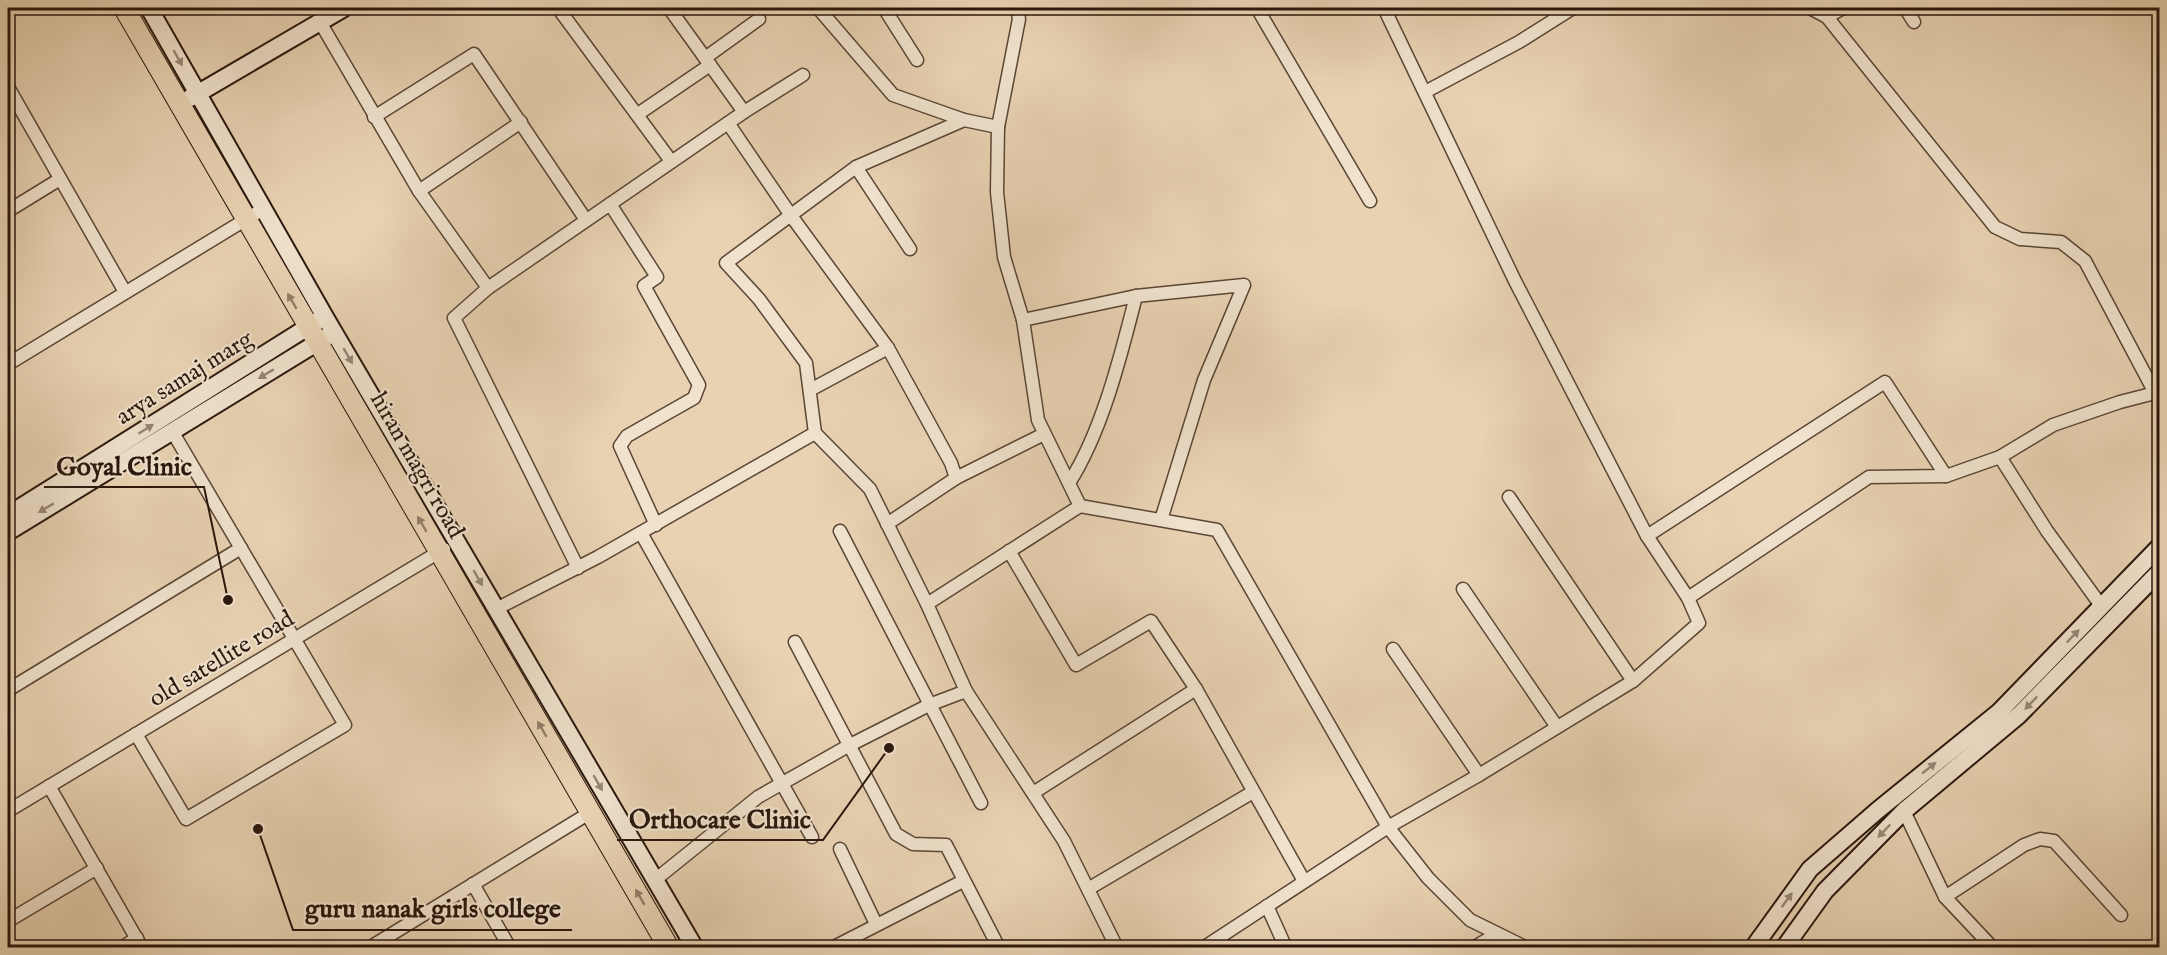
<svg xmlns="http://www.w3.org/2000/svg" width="2167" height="955" font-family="'IM FELL English',serif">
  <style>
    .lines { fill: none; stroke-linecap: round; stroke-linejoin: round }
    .street-casing { stroke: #5a4636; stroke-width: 15 }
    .secondary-casing { stroke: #2a170d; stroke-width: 20 }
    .primary-casing { stroke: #2a170d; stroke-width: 22 }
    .street { stroke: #f0e2cd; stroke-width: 12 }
    .secondary { stroke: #f0e2cd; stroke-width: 16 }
    .primary { stroke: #e8d2b2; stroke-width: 20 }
    .oneway { fill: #978777 }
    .oneway2 { fill: #927e68 }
    .labels { text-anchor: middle; stroke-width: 4.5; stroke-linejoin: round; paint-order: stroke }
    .street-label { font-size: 24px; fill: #2a170d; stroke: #f0e2cd }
    .leader { fill: none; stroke: #2a170d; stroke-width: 2 }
    .callout-dot { fill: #2a170d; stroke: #f0e2cd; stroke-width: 2 }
    .callout-label { font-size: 26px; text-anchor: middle; font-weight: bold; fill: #2a170d; stroke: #f0e2cd; stroke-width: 4.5; stroke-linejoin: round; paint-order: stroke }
  </style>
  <rect width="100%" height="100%" fill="#e8d2b2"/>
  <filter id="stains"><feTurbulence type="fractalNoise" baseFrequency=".00333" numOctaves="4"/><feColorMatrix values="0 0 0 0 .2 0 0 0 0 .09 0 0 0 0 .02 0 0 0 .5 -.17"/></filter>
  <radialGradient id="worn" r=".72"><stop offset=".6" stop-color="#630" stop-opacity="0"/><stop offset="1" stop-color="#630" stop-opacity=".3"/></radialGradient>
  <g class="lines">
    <defs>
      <g id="street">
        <path d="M 558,8 L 671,161"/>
        <path d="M 884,8 L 917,60"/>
        <path d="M 1257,8 L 1370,201"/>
        <path d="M 1384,8 L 1515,281 L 1647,536 L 1688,598"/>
        <path d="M 1810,8 L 1827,17 L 1995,227 L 2020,239 L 2061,242 L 2085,261 L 2155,393"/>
        <path d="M 1905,8 L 1914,22"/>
        <path d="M 1827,17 L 1843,8"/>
        <path d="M 320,22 L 419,191 L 488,288"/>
        <path d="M 705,58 L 759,19"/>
        <path d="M 8,87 L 125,292"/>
        <path d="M 1425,92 L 1519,42 L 1573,8"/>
        <path d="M 744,112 L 803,75"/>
        <path d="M 638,114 L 710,65"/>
        <path d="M 374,117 L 474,54 L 586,220"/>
        <path d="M 728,123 L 792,217 L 888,348 L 951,463 L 956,478"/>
        <path d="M 998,127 L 1019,19 L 1017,8"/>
        <path d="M 856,167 L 910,249"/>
        <path d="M 419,191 L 521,122"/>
        <path d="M 610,204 L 657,277 L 644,286 L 699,385 L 694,398 L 627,436 L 620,446 L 656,525"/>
        <path d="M 8,211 L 60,179"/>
        <path d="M 1023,320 L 1136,296 L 1244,285 L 1204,380 L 1161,520"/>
        <path d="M 8,364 L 263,209"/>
        <path d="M 810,390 L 888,348"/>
        <path d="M 815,433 L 870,489 L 927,604"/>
        <path d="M 2000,457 L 2047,531 L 2102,607"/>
        <path d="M 1069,483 C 1102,432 1121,355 1136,296"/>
        <path d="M 1509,497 L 1633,681"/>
        <path d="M 1080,506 L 1217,530 L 1388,827 L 1428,878 L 1470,920 L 1527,948"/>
        <path d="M 887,524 L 956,478 L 1044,434"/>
        <path d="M 840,531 L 981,803"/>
        <path d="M 641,533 L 812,837"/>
        <path d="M 1647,536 L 1885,382 L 1946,476"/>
        <path d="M 1009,551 L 1076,665 L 1151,621 L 1196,689"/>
        <path d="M 578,568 L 454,318 L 488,288 L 744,112 L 669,8"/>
        <path d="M 1463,589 L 1557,727"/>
        <path d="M 496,609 L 598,557 L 815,433 L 806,363 L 759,299 L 726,263 L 856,167 L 964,120"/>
        <path d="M 795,642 L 896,834 L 913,844 L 946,845 L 999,948"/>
        <path d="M 1393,649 L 1479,775"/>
        <path d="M 8,690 L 241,548"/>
        <path d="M 966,691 L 1064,841 L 1117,948"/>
        <path d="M 136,734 L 186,819 L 345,725 L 172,431"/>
        <path d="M 49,786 L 142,948"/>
        <path d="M 1033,793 L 1196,689 L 1304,881"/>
        <path d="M 8,811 L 444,549"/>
        <path d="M 1904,811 L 1945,897 L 1993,948"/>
        <path d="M 840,849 L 876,924"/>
        <path d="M 655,880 L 758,797 L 848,746 L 929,705 L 966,691 L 927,604 L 1080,506 L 1038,420 L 1023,320 L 1004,257 L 997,192 L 998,127 L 964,120 L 893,95 L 818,8"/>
        <path d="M 473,884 L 510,948"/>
        <path d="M 1088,889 L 1253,792"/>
        <path d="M 1945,897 L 2024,845 L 2040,839 L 2054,841 L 2121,915"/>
        <path d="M 1267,906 L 1286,948"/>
        <path d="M 8,921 L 97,868"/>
        <path d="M 121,948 L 137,938"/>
        <path d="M 369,948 L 591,812"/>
        <path d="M 832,948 L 963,881"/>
        <path d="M 1203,948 L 1388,827 L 1479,775 L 1633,681 L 1699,623 L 1688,598 L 1869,477 L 1946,476 L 2000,457 L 2053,425 L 2120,402 L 2155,393 L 2160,400"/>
        <path d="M 1473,948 L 1497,934"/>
      </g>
      <g id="secondary">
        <path d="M 149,8 L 325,317 L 695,948"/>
        <path d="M 190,98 L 344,8"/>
        <path d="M 8,515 L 319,320"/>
        <path d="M 8,532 L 328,336"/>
        <path d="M 1753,948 L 1810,869 L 1878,810 L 1999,712 L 2160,546"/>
        <path d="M 1784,948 L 1825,891 L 1904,811 L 2019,715 L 2160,571"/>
      </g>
      <path id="primary" d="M 124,8 L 669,948"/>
    </defs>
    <use href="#street" class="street-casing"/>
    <use href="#secondary" class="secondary-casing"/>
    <use href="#primary" class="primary-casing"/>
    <use href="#street" class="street"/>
    <use href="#secondary" class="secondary"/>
    <use href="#primary" class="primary"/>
  </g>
  <defs><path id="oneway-solid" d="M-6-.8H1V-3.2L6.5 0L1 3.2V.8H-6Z" transform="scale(1.5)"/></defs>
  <g class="oneway">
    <use href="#oneway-solid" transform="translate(178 58) rotate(60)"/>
    <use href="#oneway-solid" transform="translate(348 356) rotate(60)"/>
    <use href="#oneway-solid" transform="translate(266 374) rotate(149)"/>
    <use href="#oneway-solid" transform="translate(146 429) rotate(-32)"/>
    <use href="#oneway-solid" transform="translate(46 508) rotate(149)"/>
    <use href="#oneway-solid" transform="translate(478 578) rotate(60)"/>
    <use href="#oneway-solid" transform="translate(2073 636) rotate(-46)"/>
    <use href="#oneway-solid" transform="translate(2031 703) rotate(134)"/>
    <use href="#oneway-solid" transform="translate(1929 768) rotate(-39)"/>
    <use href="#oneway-solid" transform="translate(598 783) rotate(60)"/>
    <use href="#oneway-solid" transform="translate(1884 831) rotate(134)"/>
    <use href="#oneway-solid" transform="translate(1787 900) rotate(-54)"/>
  </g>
  <g class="oneway2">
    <use href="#oneway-solid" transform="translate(292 301) rotate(-120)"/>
    <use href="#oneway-solid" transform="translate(422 524) rotate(-120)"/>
    <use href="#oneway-solid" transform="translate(542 729) rotate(-120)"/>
    <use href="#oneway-solid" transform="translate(640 897) rotate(-120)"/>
  </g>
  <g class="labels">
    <g class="street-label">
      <text transform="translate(184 377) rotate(-32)" y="8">arya samaj marg</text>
      <text transform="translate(418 465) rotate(60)" y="8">hiran magri road</text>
      <text transform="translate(221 658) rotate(-31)" y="8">old satellite road</text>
    </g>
  </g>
  <path class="leader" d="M228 600L204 487H44M889 748L823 840H617M258 829L293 930H572"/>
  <g class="callout-dot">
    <circle cx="228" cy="600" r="6"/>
    <circle cx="889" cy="748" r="6"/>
    <circle cx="258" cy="829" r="6"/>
  </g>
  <g class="callout-label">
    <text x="124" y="475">Goyal Clinic</text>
    <text x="720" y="828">Orthocare Clinic</text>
    <text x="433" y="917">guru nanak girls college</text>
  </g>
  <rect width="2167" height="955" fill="none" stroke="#e8d2b2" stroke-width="30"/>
  <rect x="9" y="9" width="2149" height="937" fill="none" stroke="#2a170d" stroke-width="3"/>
  <rect x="15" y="15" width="2137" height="925" fill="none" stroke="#2a170d" stroke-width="1.5"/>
  <rect width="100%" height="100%" filter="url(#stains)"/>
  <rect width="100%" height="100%" fill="url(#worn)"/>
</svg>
